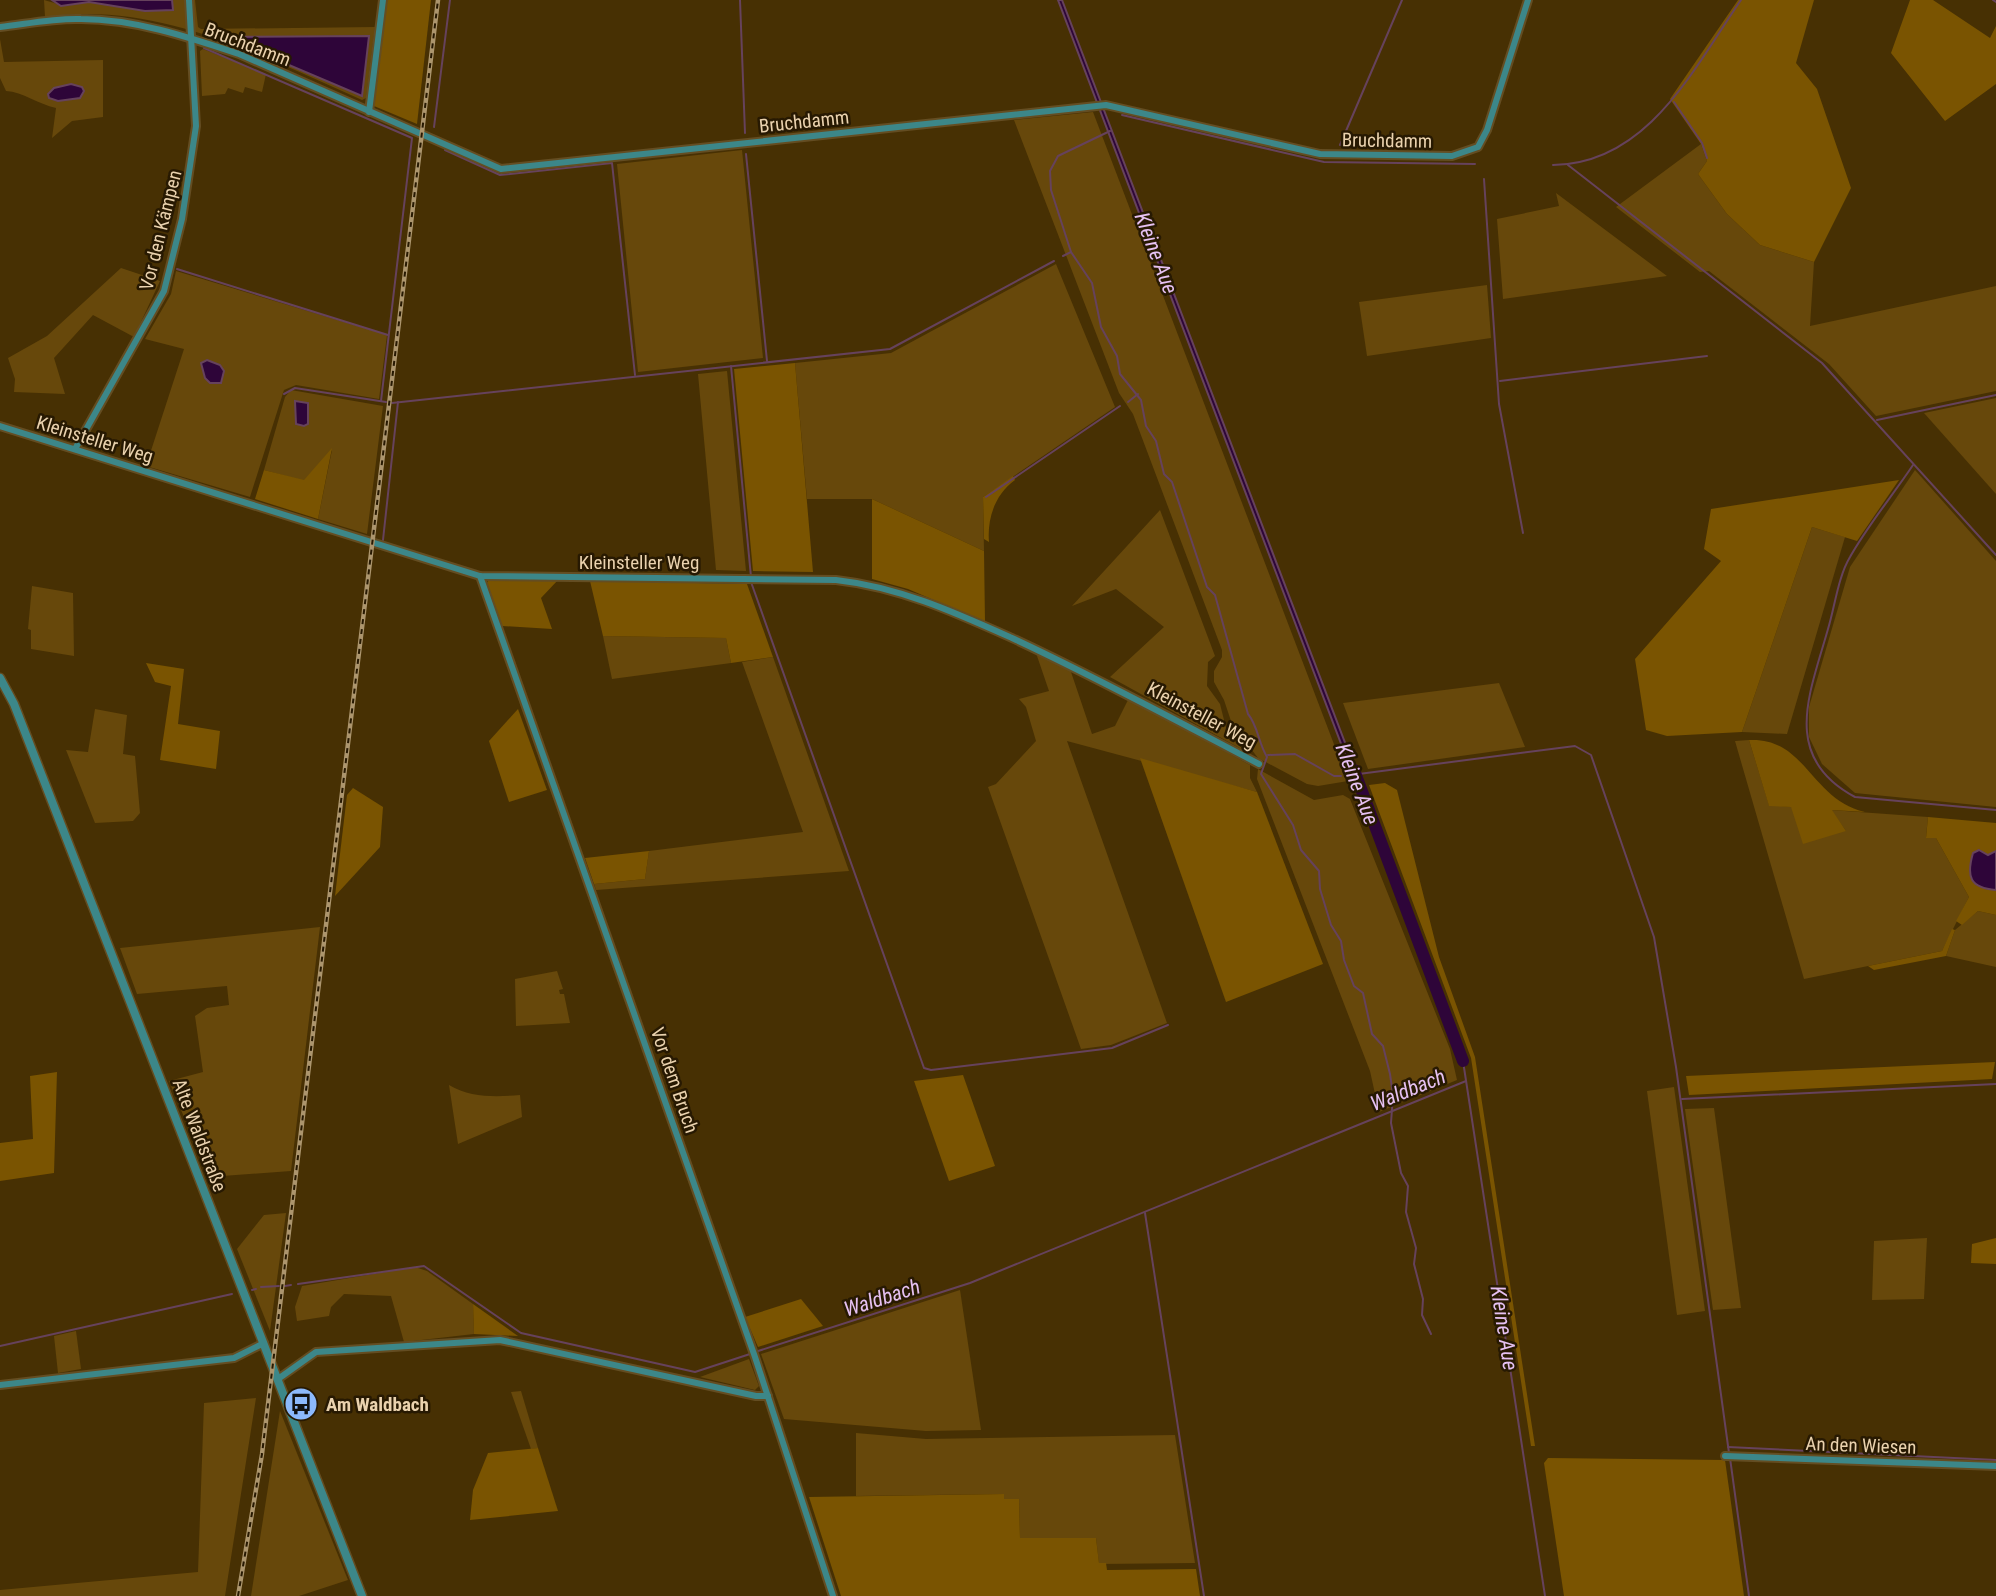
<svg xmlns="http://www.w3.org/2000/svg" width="1996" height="1596" font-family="'Roboto Condensed',sans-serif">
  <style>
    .green { fill: #67480b; fill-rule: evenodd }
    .forest { fill: #7a5401 }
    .water { fill: #2e0539; stroke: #66425c; stroke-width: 2 }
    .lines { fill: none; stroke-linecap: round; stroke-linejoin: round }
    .stream { stroke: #66425c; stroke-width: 2 }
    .river { stroke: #2e0539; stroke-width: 12 }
    .minor-casing { stroke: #644d22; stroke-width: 10 }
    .tertiary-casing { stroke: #644d22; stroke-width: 11 }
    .minor { stroke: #3c8789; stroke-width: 6 }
    .tertiary { stroke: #3c8789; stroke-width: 8 }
    .rail-casing { stroke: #ac956d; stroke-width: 4.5 }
    .rail { stroke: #271902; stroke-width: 2; stroke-dasharray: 5; stroke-linecap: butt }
    .labels { text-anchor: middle; stroke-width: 5; stroke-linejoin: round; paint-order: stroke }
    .street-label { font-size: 19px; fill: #ead2ae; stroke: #271902 }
    .poi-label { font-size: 19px; font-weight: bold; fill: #ead2ae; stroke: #271902; text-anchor: start }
    .water-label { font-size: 21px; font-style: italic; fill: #e6c1f2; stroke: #271902 }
  </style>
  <rect width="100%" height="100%" fill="#473003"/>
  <g class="green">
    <path d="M 44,0 L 65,6 L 89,2 L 145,11 L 173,10 L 172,0 L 195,0 L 198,27 L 201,29 L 375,27 L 366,98 L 362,100 C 262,56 157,0 45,17 ZM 369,36 L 361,96 L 226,38 Z"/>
    <path d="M 0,39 L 4,62 L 103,60 L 103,117 L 72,121 L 52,138 L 56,108 C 38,104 23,92 6,91 L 0,78 Z"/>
    <path d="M 203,49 L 266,74 L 262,92 L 245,87 L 243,93 L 228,88 L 225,94 L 202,96 L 200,51 Z"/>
    <path d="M 1093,112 L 1348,781 L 1318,786 L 1307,784 L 1258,758 L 1232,724 L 1224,700 L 1214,682 L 1214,671 L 1222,657 L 1222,650 L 1133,414 L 1119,393 L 1014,120 Z"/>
    <path d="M 1701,144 L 1707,161 L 1698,174 L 1727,214 L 1760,245 L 1814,262 L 1810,326 L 1996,286 L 1996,391 L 1876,416 L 1829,364 L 1709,271 L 1700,272 L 1616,207 Z"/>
    <path d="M 742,150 L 763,358 L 638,372 L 617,164 Z"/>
    <path d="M 1556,193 L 1667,276 L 1503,299 L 1497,219 L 1559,206 Z"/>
    <path d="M 1056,264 L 1115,407 L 983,497 L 984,551 L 872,499 L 807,499 L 795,363 L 891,353 Z"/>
    <path d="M 121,268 L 160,281 L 134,337 L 93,315 L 54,358 L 65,394 L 14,392 L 15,379 L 8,358 L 47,336 Z"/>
    <path d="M 176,271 L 387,335 L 379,399 L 296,385 L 284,390 L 250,497 L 146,466 L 184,349 L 145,339 L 171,294 Z"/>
    <path d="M 1487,285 L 1491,338 L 1367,356 L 1359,302 Z"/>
    <path d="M 727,371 L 746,571 L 716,570 L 698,374 Z"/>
    <path d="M 291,390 L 383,406 L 367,534 L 318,519 L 332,450 L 304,481 L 264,470 L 285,397 Z"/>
    <path d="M 1996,398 L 1996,494 L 1924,413 Z"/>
    <path d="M 1915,470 L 1996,561 L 1996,807 L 1855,793 L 1822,764 L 1809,737 L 1809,707 L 1850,567 Z"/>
    <path d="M 1160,510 L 1215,656 L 1208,662 L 1207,686 L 1220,704 L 1226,728 L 1243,750 L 1110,677 L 1164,627 L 1116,589 L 1072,606 Z"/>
    <path d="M 1812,527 L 1845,537 L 1787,734 L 1742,732 Z"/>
    <path d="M 32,586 L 73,593 L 74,656 L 31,649 L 31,630 L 28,629 Z"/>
    <path d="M 603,636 L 726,638 L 731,663 L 612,679 Z"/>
    <path d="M 1036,653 L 1070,669 L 1092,734 L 1115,726 L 1129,698 L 1250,765 L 1250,778 L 1257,792 L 1067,741 L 1167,1023 L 1111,1045 L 1081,1049 L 988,787 L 996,784 L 1036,741 L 1026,707 L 1019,699 L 1049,691 Z"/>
    <path d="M 773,657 L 849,871 L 596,890 L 594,884 L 645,879 L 649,851 L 803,832 L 742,662 Z"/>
    <path d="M 1499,683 L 1525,747 L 1368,769 L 1343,703 Z"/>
    <path d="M 95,709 L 127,715 L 123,754 L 135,756 L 140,813 L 133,821 L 95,823 L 66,750 L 88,752 Z"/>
    <path d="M 1749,740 L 1769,805 L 1791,807 L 1846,831 L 1831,810 L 1928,817 L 1926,837 L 1936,838 L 1969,897 L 1942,951 L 1804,979 L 1735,741 Z"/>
    <path d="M 1258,769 L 1314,800 L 1343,795 L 1350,799 L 1450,1049 L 1457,1080 L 1379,1112 L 1370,1071 L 1257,779 Z"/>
    <path d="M 1978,911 L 1996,915 L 1996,967 L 1946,956 L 1955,930 Z"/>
    <path d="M 320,927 L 291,1171 L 209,1177 L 169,1081 L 203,1072 L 195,1016 L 207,1008 L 229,1005 L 227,986 L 137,994 L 120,948 Z"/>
    <path d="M 557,971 L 563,989 L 559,990 L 560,994 L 564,994 L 570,1023 L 516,1026 L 515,979 Z"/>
    <path d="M 449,1085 C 471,1098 496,1097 520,1095 L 522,1117 L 458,1144 Z"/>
    <path d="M 1674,1087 L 1705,1311 L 1677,1315 L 1647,1091 Z"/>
    <path d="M 1714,1108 L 1741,1308 L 1713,1310 L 1685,1109 Z"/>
    <path d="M 286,1213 L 270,1331 L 237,1249 L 264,1215 Z"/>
    <path d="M 1927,1238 L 1924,1299 L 1872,1300 L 1874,1241 Z"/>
    <path d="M 415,1267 L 427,1271 L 473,1304 L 474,1334 L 404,1342 L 391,1296 L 344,1294 L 331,1307 L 329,1316 L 297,1321 L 295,1307 L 302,1286 Z"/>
    <path d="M 960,1290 L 981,1430 L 926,1431 L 784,1419 L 761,1354 Z"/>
    <path d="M 76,1331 L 81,1369 L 58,1373 L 54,1336 Z"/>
    <path d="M 749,1359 L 759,1386 L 755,1390 L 700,1377 Z"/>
    <path d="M 521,1391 L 538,1448 L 531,1449 L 511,1392 Z"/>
    <path d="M 256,1398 L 225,1596 L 0,1596 L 0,1590 L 198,1572 L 204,1403 Z"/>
    <path d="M 280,1411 L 348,1580 L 299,1596 L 251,1596 Z"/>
    <path d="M 856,1433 L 926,1439 L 1175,1435 L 1195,1563 L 1099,1564 L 1096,1538 L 1020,1538 L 1019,1499 L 1004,1499 L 1004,1494 L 856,1496 Z"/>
  </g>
  <g class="forest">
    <path d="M 387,0 L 431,0 L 417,124 L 374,106 Z"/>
    <path d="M 1738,0 L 1814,0 L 1796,63 L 1817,89 L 1851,188 L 1814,262 L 1760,245 L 1727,214 L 1698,174 L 1707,161 L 1701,144 L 1670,99 Z"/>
    <path d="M 1910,0 L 1933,0 L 1990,38 L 1996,26 L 1996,84 L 1945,121 L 1891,53 Z"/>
    <path d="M 795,363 L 813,572 L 753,571 L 734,369 Z"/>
    <path d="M 332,448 L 318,519 L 255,499 L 264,470 L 304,480 Z"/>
    <path d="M 1013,476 L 1015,480 C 995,494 987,519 989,542 L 984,539 L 983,497 Z"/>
    <path d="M 1899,480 L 1857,541 L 1812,527 L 1742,732 L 1667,736 L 1646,730 L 1635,659 L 1721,561 L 1704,549 L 1711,509 Z"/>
    <path d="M 872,499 L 984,551 L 985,622 L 908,589 L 872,579 Z"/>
    <path d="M 489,579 L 558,580 L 541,598 L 552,629 L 502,626 L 487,583 Z"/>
    <path d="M 590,581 L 747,584 L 773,657 L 731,663 L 726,638 L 603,636 Z"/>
    <path d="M 146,663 L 184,669 L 178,724 L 220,731 L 216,769 L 160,760 L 171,686 L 155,682 Z"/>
    <path d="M 518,709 L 547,790 L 509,802 L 489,741 Z"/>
    <path d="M 1749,740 C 1806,737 1811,800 1865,812 L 1832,810 L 1846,831 L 1803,844 L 1791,807 L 1769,806 Z"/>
    <path d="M 1140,758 L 1257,792 L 1323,964 L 1226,1002 Z"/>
    <path d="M 1385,783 L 1397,790 L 1439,957 L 1475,1057 L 1535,1446 L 1531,1446 L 1471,1058 L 1369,785 Z"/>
    <path d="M 353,788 L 383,807 L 380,847 L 335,896 L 347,795 Z"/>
    <path d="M 1928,817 L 1996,823 L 1996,851 L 1988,855 L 1978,850 L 1973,853 L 1985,889 L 1996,890 L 1996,915 L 1978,911 L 1962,925 L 1956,921 L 1969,897 L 1936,838 L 1926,838 Z"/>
    <path d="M 649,851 L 645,879 L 594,884 L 585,858 Z"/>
    <path d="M 1952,929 L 1955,930 L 1946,956 L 1874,970 L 1868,966 L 1942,951 Z"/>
    <path d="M 1995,1062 L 1992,1079 L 1689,1095 L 1686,1076 Z"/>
    <path d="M 57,1072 L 54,1173 L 0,1181 L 0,1143 L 33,1139 L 30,1076 Z"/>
    <path d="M 963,1075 L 995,1166 L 949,1181 L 914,1081 Z"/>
    <path d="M 1996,1238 L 1996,1264 L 1971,1263 L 1972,1244 Z"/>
    <path d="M 801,1299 L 823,1326 L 758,1347 L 745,1317 Z"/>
    <path d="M 473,1304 L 518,1336 L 474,1334 Z"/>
    <path d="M 538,1448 L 558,1511 L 470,1520 L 473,1490 L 488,1453 Z"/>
    <path d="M 1548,1458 L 1725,1460 L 1744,1596 L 1564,1596 L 1544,1463 Z"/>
    <path d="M 1004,1494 L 1004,1499 L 1019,1499 L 1020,1538 L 1096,1538 L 1099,1563 L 1106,1563 L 1107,1570 L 1196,1569 L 1200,1596 L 841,1596 L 809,1497 Z"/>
  </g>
  <g class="water">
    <path d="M 52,0 L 172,0 L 173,10 L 145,11 L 89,2 L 61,6 Z"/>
    <path d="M 1058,0 L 1062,0 L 1360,782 L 1356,783 Z"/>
    <path d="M 369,36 L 362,96 L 223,37 Z"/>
    <path d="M 71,84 L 82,87 L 84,91 L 80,98 L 58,101 L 49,98 L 48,94 L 54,88 Z"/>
    <path d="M 207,360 L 220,365 L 224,371 L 221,383 L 210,383 L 205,378 L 201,363 Z"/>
    <path d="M 295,401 L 308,403 L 308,424 L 304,426 L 296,424 Z"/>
    <path d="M 1979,850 L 1988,855 L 1996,851 L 1996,890 C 1970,888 1966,877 1973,853 Z"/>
  </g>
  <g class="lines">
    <g class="stream">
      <path d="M 740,0 L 745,133"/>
      <path d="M 1993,0 L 1996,2"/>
      <path d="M 204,48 L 412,138 L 381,401"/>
      <path d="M 1674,102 L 1702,143 L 1707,158"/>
      <path d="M 1122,115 L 1324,162 L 1475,164"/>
      <path d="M 434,127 L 450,0"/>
      <path d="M 1110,131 L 1058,156 L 1050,171 L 1051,190 L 1071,252 L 1092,283 L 1101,327 L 1117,356 L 1120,374 L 1141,400 L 1146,426 L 1156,441 L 1164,474 L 1172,482 L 1207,587 L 1215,595 L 1248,714 C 1258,726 1258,742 1267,757 L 1261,774 L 1293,825 L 1301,850 L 1319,871 L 1320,889 L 1331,925 L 1341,941 L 1344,960 L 1354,986 L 1363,993 L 1372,1034 L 1383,1046 L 1390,1074 L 1393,1095 L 1391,1123 L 1401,1173 L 1408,1186 L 1406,1212 L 1416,1248 L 1414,1264 L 1423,1299 L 1422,1315 L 1431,1334"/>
      <path d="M 1340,145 L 1402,0"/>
      <path d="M 445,150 L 500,175 L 612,163 L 635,375"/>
      <path d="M 746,154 L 767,361"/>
      <path d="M 1553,165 C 1648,164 1694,68 1741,0"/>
      <path d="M 1568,165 L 1822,363 L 1996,555"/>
      <path d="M 1484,179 L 1499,404 L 1523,533"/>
      <path d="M 1063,256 L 1071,252"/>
      <path d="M 177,269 L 388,335"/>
      <path d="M 731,366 L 751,577"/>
      <path d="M 1500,381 L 1707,356"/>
      <path d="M 284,394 L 295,388 L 386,402"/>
      <path d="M 1128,402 L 1138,394"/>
      <path d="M 392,403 L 890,349 L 1054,261"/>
      <path d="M 1877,420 L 1996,395"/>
      <path d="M 1913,465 C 1893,495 1868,525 1850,557 C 1838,577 1835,606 1828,629 C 1810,693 1780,757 1855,797 L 1996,810"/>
      <path d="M 986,497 L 1120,406"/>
      <path d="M 383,540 L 398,402"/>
      <path d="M 751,582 L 924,1068 L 931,1070 L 1112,1048 L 1168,1025"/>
      <path d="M 1268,755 L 1295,754 L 1334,776 L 1341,776"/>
      <path d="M 1351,775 L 1575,746 L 1591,755 L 1654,937 L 1676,1067 L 1729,1453"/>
      <path d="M 1463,1061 L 1545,1596"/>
      <path d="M 1682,1099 L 1996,1084"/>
      <path d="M 1145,1213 L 1204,1596"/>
      <path d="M 298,1284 L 424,1266 L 521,1333 L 695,1372 L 750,1354"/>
      <path d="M 285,1286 L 291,1285"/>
      <path d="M 261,1287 L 279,1286"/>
      <path d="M 252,1290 L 256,1289"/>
      <path d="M 0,1346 L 232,1294"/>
      <path d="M 755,1352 L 970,1283 L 1466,1081"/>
      <path d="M 1728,1447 L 1996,1460"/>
      <path d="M 1730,1458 L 1749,1596"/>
    </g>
    <path class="river" d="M 1354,770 L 1463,1061"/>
    <defs>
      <g id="minor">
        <path d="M 0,27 C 26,24 54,18 81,19 C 135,19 188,37 239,54 L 501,169 L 1106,105 L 1320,154 L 1452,156 L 1478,147 L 1487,130 L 1528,0"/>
        <path d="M 369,112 L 383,0"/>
        <path d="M 0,426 L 480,576 L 836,580 C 899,587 954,612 1012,638 C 1096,677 1177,721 1259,764"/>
        <path d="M 75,449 L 164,291 L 182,219 L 196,126 L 189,0"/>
        <path d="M 480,576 L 755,1357 L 833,1596"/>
        <path d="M 278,1379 L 316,1352 L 500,1340 L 756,1396 L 768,1396"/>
        <path d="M 0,1385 L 234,1358 L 264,1343"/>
        <path d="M 1725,1456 L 1996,1466"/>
      </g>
      <path id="tertiary" d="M 0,678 L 14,704 L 362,1596"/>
    </defs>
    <use href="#minor" class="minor-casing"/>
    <use href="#tertiary" class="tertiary-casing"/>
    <use href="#minor" class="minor"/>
    <use href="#tertiary" class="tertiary"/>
    <defs>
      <path id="rail" d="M 238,1596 L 262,1454 L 438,0"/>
    </defs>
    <use href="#rail" class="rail-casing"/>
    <use href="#rail" class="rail"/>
  </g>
  <defs>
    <symbol id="bus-disc" viewBox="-11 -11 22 22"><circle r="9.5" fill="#8cb9fc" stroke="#271902"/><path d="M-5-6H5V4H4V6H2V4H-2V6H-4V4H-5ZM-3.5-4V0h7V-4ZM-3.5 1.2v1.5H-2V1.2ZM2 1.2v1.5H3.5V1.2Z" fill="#111"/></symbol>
  </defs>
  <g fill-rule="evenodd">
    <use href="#bus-disc" x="282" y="1385" width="38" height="38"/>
  </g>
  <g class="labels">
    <g class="street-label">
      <text transform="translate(248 44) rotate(21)" y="7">Bruchdamm</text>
      <text transform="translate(804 121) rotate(-6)" y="7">Bruchdamm</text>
      <text transform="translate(1387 140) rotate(1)" y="7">Bruchdamm</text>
      <text transform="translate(160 230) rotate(-76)" y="7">Vor den Kämpen</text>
      <text transform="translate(95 439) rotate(17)" y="7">Kleinsteller Weg</text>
      <text x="639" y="569">Kleinsteller Weg</text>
      <text transform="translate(1202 715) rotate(28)" y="7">Kleinsteller Weg</text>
      <text transform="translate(675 1080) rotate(71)" y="7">Vor dem Bruch</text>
      <text transform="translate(200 1135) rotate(69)" y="7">Alte Waldstraße</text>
      <text transform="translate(1861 1445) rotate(2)" y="7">An den Wiesen</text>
    </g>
    <g class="poi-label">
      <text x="326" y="1411">Am Waldbach</text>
    </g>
    <g class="water-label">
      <text transform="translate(1156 253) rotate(69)" y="7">Kleine Aue</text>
      <text transform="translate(1357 784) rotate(69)" y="7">Kleine Aue</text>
      <text transform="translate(1408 1090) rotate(-22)" y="7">Waldbach</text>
      <text transform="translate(882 1298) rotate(-18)" y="7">Waldbach</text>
      <text transform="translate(1504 1328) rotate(81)" y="7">Kleine Aue</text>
    </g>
  </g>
</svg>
